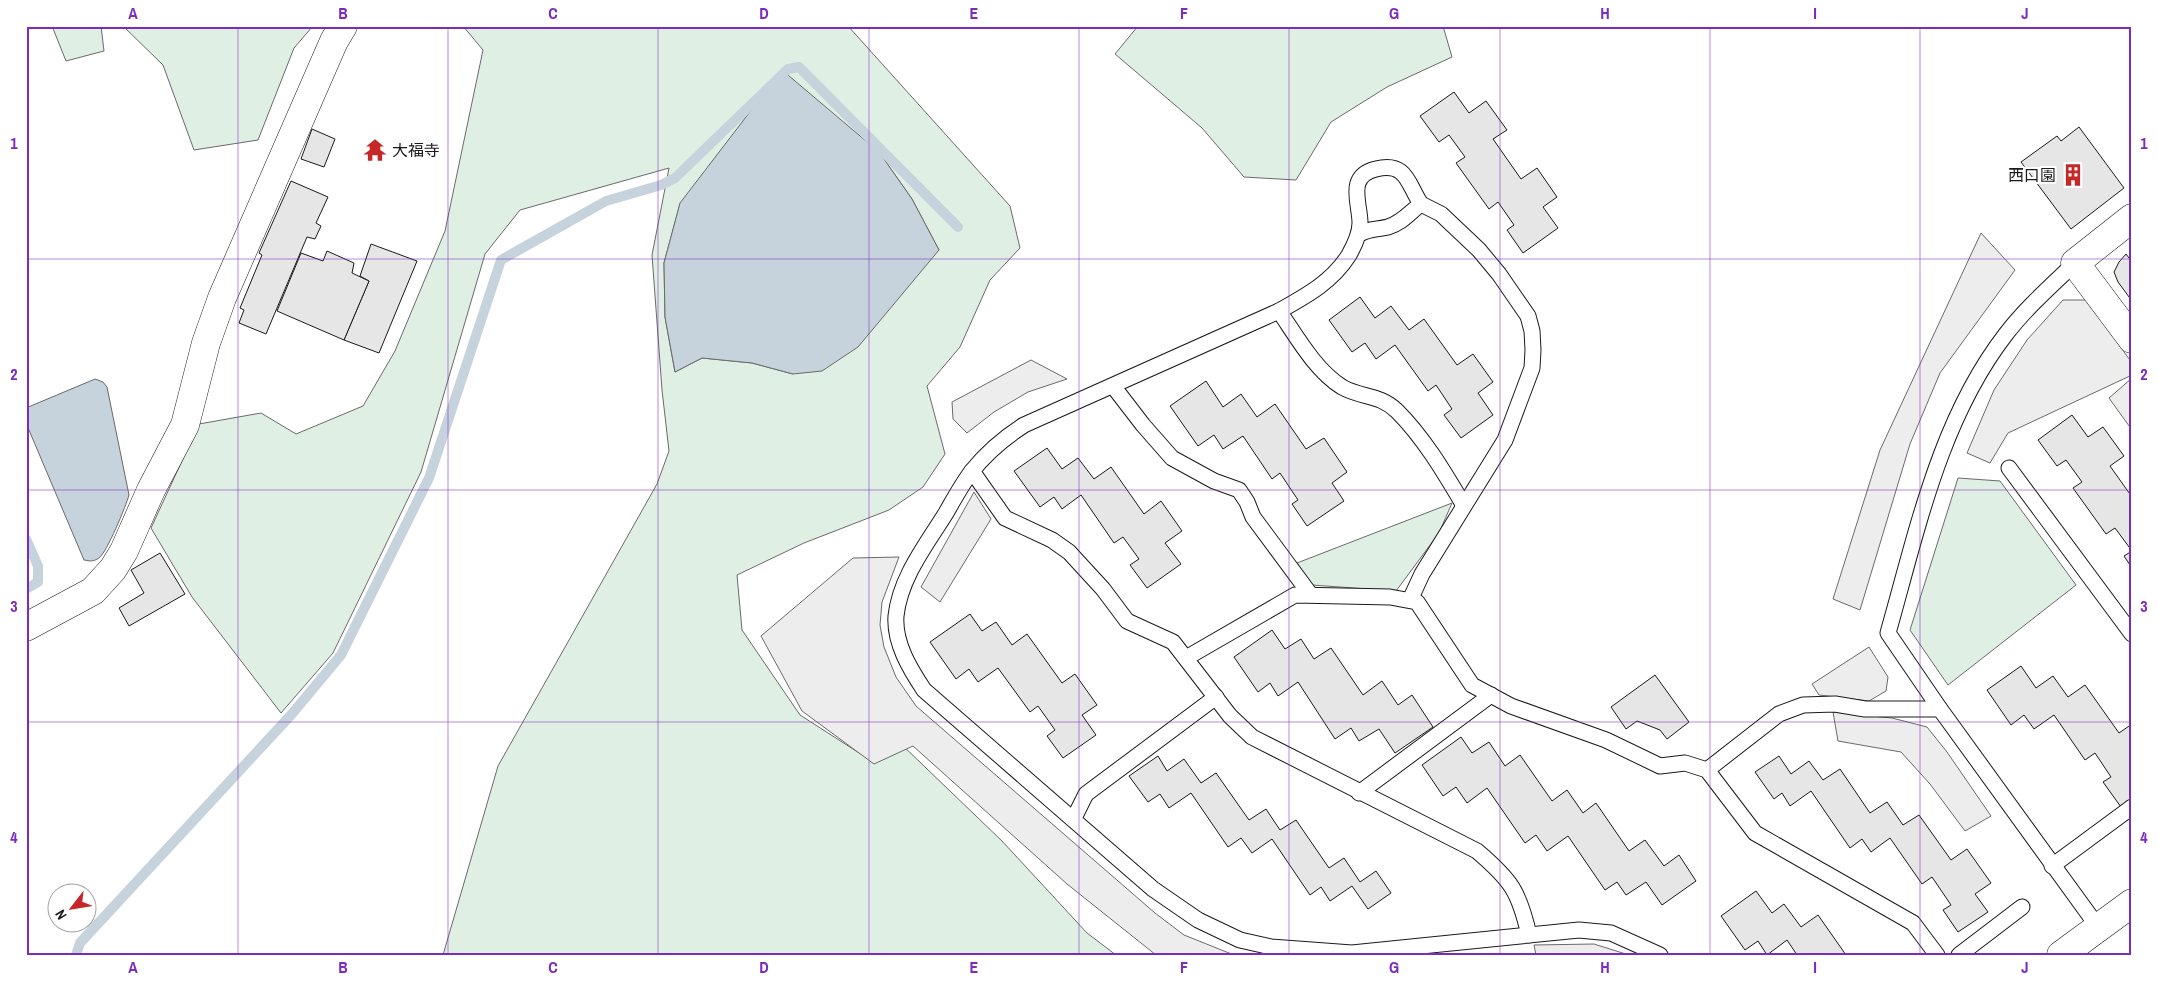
<svg xmlns="http://www.w3.org/2000/svg" width="2158" height="981" font-family="'Archivo Narrow','Noto Sans JP',sans-serif">
  <style>
    .green { fill: #e0efe3; stroke: #6a6a6a; fill-rule: evenodd }
    .parking { fill: #ededed; stroke: #6a6a6a }
    .water { fill: #c6d2dc; stroke: #6a6a6a }
    .lines { fill: none; stroke-linecap: round; stroke-linejoin: round }
    .stream { stroke: #c6d2dc; stroke-width: 10 }
    .building { fill: #e6e6e6; stroke: #1a1a1a }
    .service-casing { stroke: #1a1a1a; stroke-width: 17 }
    .minor-casing { stroke: #1a1a1a; stroke-width: 29 }
    .service { stroke: #fff; stroke-width: 15 }
    .minor { stroke: #fff; stroke-width: 28 }
    .grid { fill: none; stroke: #7b2cbf; stroke-width: 1; stroke-opacity: 0.55 }
    .labels { text-anchor: middle; stroke-width: 4; stroke-linejoin: round; paint-order: stroke }
    .poi-label { font-size: 16px; fill: #1a1a1a; stroke: #fff; text-anchor: start }
    .neatline { fill: none; stroke: #7b2cbf; stroke-width: 2 }
    .grid-label { font-size: 16px; text-anchor: middle; font-weight: bold; fill: #7b2cbf }
  </style>
  <rect width="100%" height="100%" fill="#fff"/>
  <g class="green">
    <path d="M 52,26 L 101,26 L 104,51 L 66,61 Z"/>
    <path d="M 123,26 L 313,26 L 294,48 L 258,140 L 194,150 L 163,65 Z"/>
    <path d="M 463,26 L 848,26 L 1010,206 L 1020,248 L 990,280 L 960,347 L 927,386 L 945,454 L 923,487 L 889,510 L 804,543 L 737,575 L 742,630 L 800,715 L 867,758 L 899,742 L 1002,841 L 1087,933 L 1116,955 L 443,955 L 498,766 L 657,484 L 669,451 L 662,390 L 652,255 L 669,168 L 520,210 L 485,254 L 421,472 L 333,653 L 281,713 L 192,597 L 151,528 L 199,424 L 261,413 L 296,434 L 363,406 L 395,351 L 445,231 L 483,50 ZM 879,152 L 912,199 L 939,250 L 793,374 L 752,363 L 702,358 L 675,372 L 665,317 L 664,263 L 680,204 Z"/>
    <path d="M 1138,26 L 1443,26 L 1452,57 L 1387,87 L 1331,122 L 1296,180 L 1244,177 L 1202,128 L 1115,54 Z"/>
    <path d="M 1958,478 L 2000,481 L 2076,585 L 1948,685 L 1910,630 Z"/>
    <path d="M 1452,503 L 1439,533 L 1396,591 L 1312,585 L 1297,563 Z"/>
  </g>
  <g class="parking">
    <path d="M 1981,233 L 2015,270 L 1940,373 L 1910,444 L 1860,610 L 1833,599 L 1880,450 Z"/>
    <path d="M 2063,300 L 2087,300 L 2132,363 L 2132,375 L 2008,433 L 1990,463 L 1967,453 L 1994,390 L 2027,340 Z"/>
    <path d="M 1031,360 L 1067,379 L 1028,392 L 994,412 L 967,433 L 953,419 L 952,402 Z"/>
    <path d="M 2132,378 L 2132,430 L 2109,398 Z"/>
    <path d="M 974,492 L 991,519 L 940,602 L 921,587 Z"/>
    <path d="M 899,557 L 882,602 L 880,625 L 884,647 L 896,677 L 916,706 L 1155,913 L 1184,935 L 1234,955 L 1156,955 L 1067,884 L 913,746 L 874,764 L 802,711 L 761,636 L 853,558 Z"/>
    <path d="M 1869,647 L 1888,677 L 1886,691 L 1869,701 L 1819,695 L 1812,684 Z"/>
    <path d="M 1833,712 L 1892,718 L 1927,727 L 1947,752 L 1991,816 L 1965,831 L 1930,784 L 1901,752 L 1838,741 Z"/>
    <path d="M 1594,944 L 1629,955 L 1536,955 L 1534,945 Z"/>
  </g>
  <g class="water">
    <path d="M 782,70 L 879,152 L 912,199 L 939,250 L 858,347 L 822,371 L 793,374 L 752,363 L 702,358 L 675,372 L 665,317 L 664,263 L 680,203 Z"/>
    <path d="M 95,379 L 103,382 L 107,387 L 129,495 C 126,506 107,552 99,558 C 93,562 90,561 84,560 L 26,423 L 26,408 Z"/>
  </g>
  <g class="lines">
    <g class="stream">
      <path d="M 26,539 L 38,566 L 38,582 L 26,589"/>
      <path d="M 76,955 L 80,943 L 291,715 L 341,655 L 429,478 L 501,260 L 606,201 L 661,185 L 675,178 L 788,69 L 799,67 L 958,227"/>
    </g>
  </g>
  <g class="building">
    <path d="M 1454,92 L 1469,113 L 1486,101 L 1507,130 L 1493,139 L 1521,179 L 1537,168 L 1557,197 L 1543,207 L 1558,228 L 1523,253 L 1507,230 L 1514,225 L 1498,202 L 1489,209 L 1456,163 L 1465,157 L 1449,135 L 1439,142 L 1420,116 Z"/>
    <path d="M 2079,127 L 2124,188 L 2071,229 L 2021,162 L 2057,136 L 2061,141 Z"/>
    <path d="M 312,129 L 335,139 L 324,167 L 301,159 Z"/>
    <path d="M 291,181 L 328,197 L 316,223 L 321,226 L 315,239 L 307,237 L 266,334 L 239,323 L 244,310 L 240,308 L 262,255 L 259,253 Z"/>
    <path d="M 371,244 L 417,261 L 379,353 L 344,340 L 369,281 L 360,276 Z"/>
    <path d="M 327,251 L 354,263 L 352,273 L 369,281 L 344,340 L 277,311 L 301,253 L 323,261 Z"/>
    <path d="M 2126,254 L 2132,262 L 2132,301 L 2118,282 L 2114,272 L 2119,262 Z"/>
    <path d="M 1360,297 L 1375,318 L 1391,306 L 1409,330 L 1424,319 L 1457,365 L 1473,354 L 1493,382 L 1478,393 L 1493,415 L 1461,438 L 1444,415 L 1452,409 L 1436,385 L 1428,391 L 1395,345 L 1376,359 L 1365,343 L 1352,352 L 1329,320 Z"/>
    <path d="M 1206,381 L 1223,407 L 1241,394 L 1257,417 L 1275,404 L 1306,449 L 1324,438 L 1347,472 L 1332,483 L 1344,501 L 1307,526 L 1292,504 L 1298,500 L 1280,473 L 1272,479 L 1243,436 L 1223,449 L 1214,435 L 1198,446 L 1170,406 Z"/>
    <path d="M 2072,415 L 2088,437 L 2103,427 L 2124,456 L 2110,466 L 2132,497 L 2132,568 L 2124,556 L 2132,551 L 2115,528 L 2106,534 L 2073,488 L 2082,482 L 2066,460 L 2057,466 L 2038,440 Z"/>
    <path d="M 1047,448 L 1062,469 L 1078,458 L 1094,479 L 1111,467 L 1144,514 L 1161,501 L 1182,531 L 1165,543 L 1181,564 L 1147,588 L 1130,565 L 1139,559 L 1123,537 L 1114,543 L 1081,495 L 1062,509 L 1054,497 L 1040,507 L 1014,471 Z"/>
    <path d="M 160,553 L 185,594 L 129,626 L 119,608 L 144,593 L 131,570 Z"/>
    <path d="M 970,614 L 982,631 L 996,622 L 1012,645 L 1027,634 L 1062,683 L 1075,674 L 1097,705 L 1082,715 L 1096,735 L 1063,758 L 1047,736 L 1055,730 L 1038,706 L 1030,712 L 998,668 L 978,682 L 969,669 L 956,679 L 930,642 Z"/>
    <path d="M 1272,630 L 1285,649 L 1301,639 L 1314,659 L 1331,648 L 1363,695 L 1382,681 L 1398,705 L 1412,695 L 1433,727 L 1395,753 L 1379,729 L 1359,741 L 1351,728 L 1335,739 L 1298,682 L 1278,696 L 1270,683 L 1258,692 L 1234,657 Z"/>
    <path d="M 2021,666 L 2036,688 L 2053,676 L 2068,697 L 2085,685 L 2119,733 L 2132,724 L 2132,799 L 2121,807 L 2103,782 L 2111,777 L 2095,753 L 2085,760 L 2054,715 L 2034,729 L 2024,715 L 2011,725 L 1987,690 Z"/>
    <path d="M 1655,675 L 1689,722 L 1667,739 L 1660,730 L 1637,721 L 1626,729 L 1611,707 Z"/>
    <path d="M 1461,737 L 1472,753 L 1489,742 L 1505,766 L 1520,755 L 1552,801 L 1567,790 L 1583,813 L 1596,803 L 1629,851 L 1645,840 L 1664,866 L 1679,855 L 1696,881 L 1662,905 L 1646,882 L 1626,895 L 1617,882 L 1605,890 L 1568,836 L 1547,851 L 1536,835 L 1525,843 L 1487,788 L 1467,803 L 1456,787 L 1443,796 L 1422,765 Z"/>
    <path d="M 1158,756 L 1167,771 L 1184,759 L 1201,783 L 1216,773 L 1249,820 L 1266,809 L 1280,830 L 1296,820 L 1329,868 L 1344,858 L 1360,882 L 1376,871 L 1391,893 L 1368,909 L 1352,886 L 1330,901 L 1321,887 L 1310,895 L 1272,839 L 1252,853 L 1241,838 L 1228,847 L 1191,793 L 1169,808 L 1160,794 L 1148,802 L 1129,776 Z"/>
    <path d="M 1779,756 L 1791,774 L 1809,761 L 1823,780 L 1840,769 L 1870,813 L 1887,802 L 1903,825 L 1919,815 L 1951,860 L 1967,849 L 1991,883 L 1975,894 L 1988,912 L 1958,932 L 1943,910 L 1951,905 L 1932,877 L 1922,884 L 1890,838 L 1871,852 L 1862,839 L 1850,848 L 1811,791 L 1790,806 L 1782,793 L 1774,799 L 1755,772 Z"/>
    <path d="M 1756,891 L 1772,913 L 1784,904 L 1801,927 L 1818,915 L 1846,955 L 1797,955 L 1787,940 L 1767,955 L 1758,941 L 1745,950 L 1721,916 Z"/>
  </g>
  <g class="lines">
    <defs>
      <g id="service">
        <path d="M 1358,235 C 1369,228 1376,230 1388,227 C 1402,223 1410,212 1421,204 C 1408,185 1407,161 1376,169 C 1346,176 1360,203 1360,223 C 1360,233 1354,246 1349,255 C 1332,282 1306,296 1279,311 L 1024,425 C 1004,438 987,452 972,471 C 962,484 954,499 946,513 C 926,545 900,578 896,616 C 894,643 910,669 924,690 L 1153,889 L 1198,920 L 1240,940 L 1271,947 L 1352,953 L 1579,930 L 1611,933 L 1660,955"/>
        <path d="M 2075,263 C 2051,286 2026,308 2006,334 C 1940,419 1917,531 1888,633 L 1940,709 L 2098,927"/>
        <path d="M 1279,311 C 1297,337 1315,370 1342,387 C 1361,398 1380,394 1397,411 C 1424,438 1444,472 1463,504"/>
        <path d="M 1113,386 L 1143,425 L 1172,458 L 1214,481 L 1239,490 L 1247,502 L 1253,517 L 1310,594"/>
        <path d="M 2009,468 L 2132,634"/>
        <path d="M 972,471 L 1005,518 L 1052,540 L 1069,552 L 1103,589 L 1127,621 L 1173,642 L 1230,716 L 1252,737 L 1477,851 C 1511,880 1519,891 1529,935"/>
        <path d="M 1410,600 L 1422,574 L 1505,440 L 1532,368 L 1533,350 L 1532,331 L 1528,316 L 1499,274 L 1479,250 L 1441,214 L 1421,204"/>
        <path d="M 1186,658 L 1295,595 L 1390,597 L 1417,602 L 1472,685 L 1511,706 L 1606,740 L 1660,766 L 1685,763 L 1707,770 L 1755,833 L 1913,923 L 1937,955"/>
        <path d="M 1707,770 L 1779,714 L 1803,705 L 1835,704 L 1865,709 L 1940,709"/>
        <path d="M 1359,793 L 1491,695"/>
        <path d="M 1074,818 L 1086,794 L 1216,697"/>
        <path d="M 2052,866 L 2132,807"/>
        <path d="M 1959,955 L 2022,907"/>
      </g>
      <g id="minor">
        <path d="M 2132,218 L 2075,263 L 2132,339"/>
        <path d="M 26,627 L 93,591 L 113,569 L 124,551 L 151,490 L 185,425 L 206,343 L 222,298 L 334,41 L 343,26"/>
        <path d="M 2061,955 L 2132,903"/>
      </g>
    </defs>
    <use href="#service" class="service-casing"/>
    <use href="#minor" class="minor-casing"/>
    <use href="#service" class="service"/>
    <use href="#minor" class="minor"/>
  </g>
  <path class="grid" d="M 238,26 L 238,955M 448,26 L 448,955M 658,26 L 658,955M 869,26 L 869,955M 1079,26 L 1079,955M 1289,26 L 1289,955M 1500,26 L 1500,955M 1710,26 L 1710,955M 1920,26 L 1920,955M 26,259 L 2132,259M 26,490 L 2132,490M 26,722 L 2132,722"/>
  <defs>
    <symbol id="temple-bare" viewBox="-9 -9 18 18"><path d="M0-6L5-2H3V0L6.5 2.5H4V6H1.5V3h-3V6H-4V2.5H-6.5L-3 0V-2H-5Z" fill="#c62828" stroke="#fff" stroke-width="2.5" paint-order="stroke"/></symbol>
    <symbol id="building-bare" viewBox="-9 -9 18 18"><path d="M-4-6H4V6H1V3H-1V6H-4ZM-2.5-4.3h1.7v1.8h-1.7ZM.8-4.3h1.7v1.8H.8ZM-2.5-1h1.7V.8h-1.7ZM.8-1h1.7V.8H.8Z" fill="#c62828" stroke="#fff" stroke-width="2.5" paint-order="stroke"/></symbol>
  </defs>
  <g fill-rule="evenodd">
    <use href="#temple-bare" x="359" y="134" width="32" height="32"/>
    <use href="#building-bare" x="2057" y="159" width="32" height="32"/>
  </g>
  <g class="labels">
    <g class="poi-label">
      <text x="392" y="156">大福寺</text>
      <text x="2056" y="181" text-anchor="end">西口園</text>
    </g>
  </g>
  <rect width="2158" height="981" fill="none" stroke="#ffffff" stroke-width="55"/>
  <g transform="translate(72 908) rotate(239)"><circle r="24" fill="#ffffff" stroke="#a3a3a3"/>
  <path d="M0-4L9 19L0 12L-9 19Z" fill="#c62828"/>
  <text y="-8" font-size="14" font-weight="bold" text-anchor="middle" fill="#1a1a1a">N</text>
  </g>
  <rect x="28" y="28" width="2102" height="926" class="neatline"/>
  <g class="grid-label">
    <text x="133" y="19">A</text>
    <text x="343" y="19">B</text>
    <text x="553" y="19">C</text>
    <text x="764" y="19">D</text>
    <text x="974" y="19">E</text>
    <text x="1184" y="19">F</text>
    <text x="1394" y="19">G</text>
    <text x="1605" y="19">H</text>
    <text x="1815" y="19">I</text>
    <text x="2025" y="19">J</text>
    <text x="14" y="149">1</text>
    <text x="2144" y="149">1</text>
    <text x="14" y="380">2</text>
    <text x="2144" y="380">2</text>
    <text x="14" y="612">3</text>
    <text x="2144" y="612">3</text>
    <text x="14" y="843">4</text>
    <text x="2144" y="843">4</text>
    <text x="133" y="973">A</text>
    <text x="343" y="973">B</text>
    <text x="553" y="973">C</text>
    <text x="764" y="973">D</text>
    <text x="974" y="973">E</text>
    <text x="1184" y="973">F</text>
    <text x="1394" y="973">G</text>
    <text x="1605" y="973">H</text>
    <text x="1815" y="973">I</text>
    <text x="2025" y="973">J</text>
  </g>
</svg>
